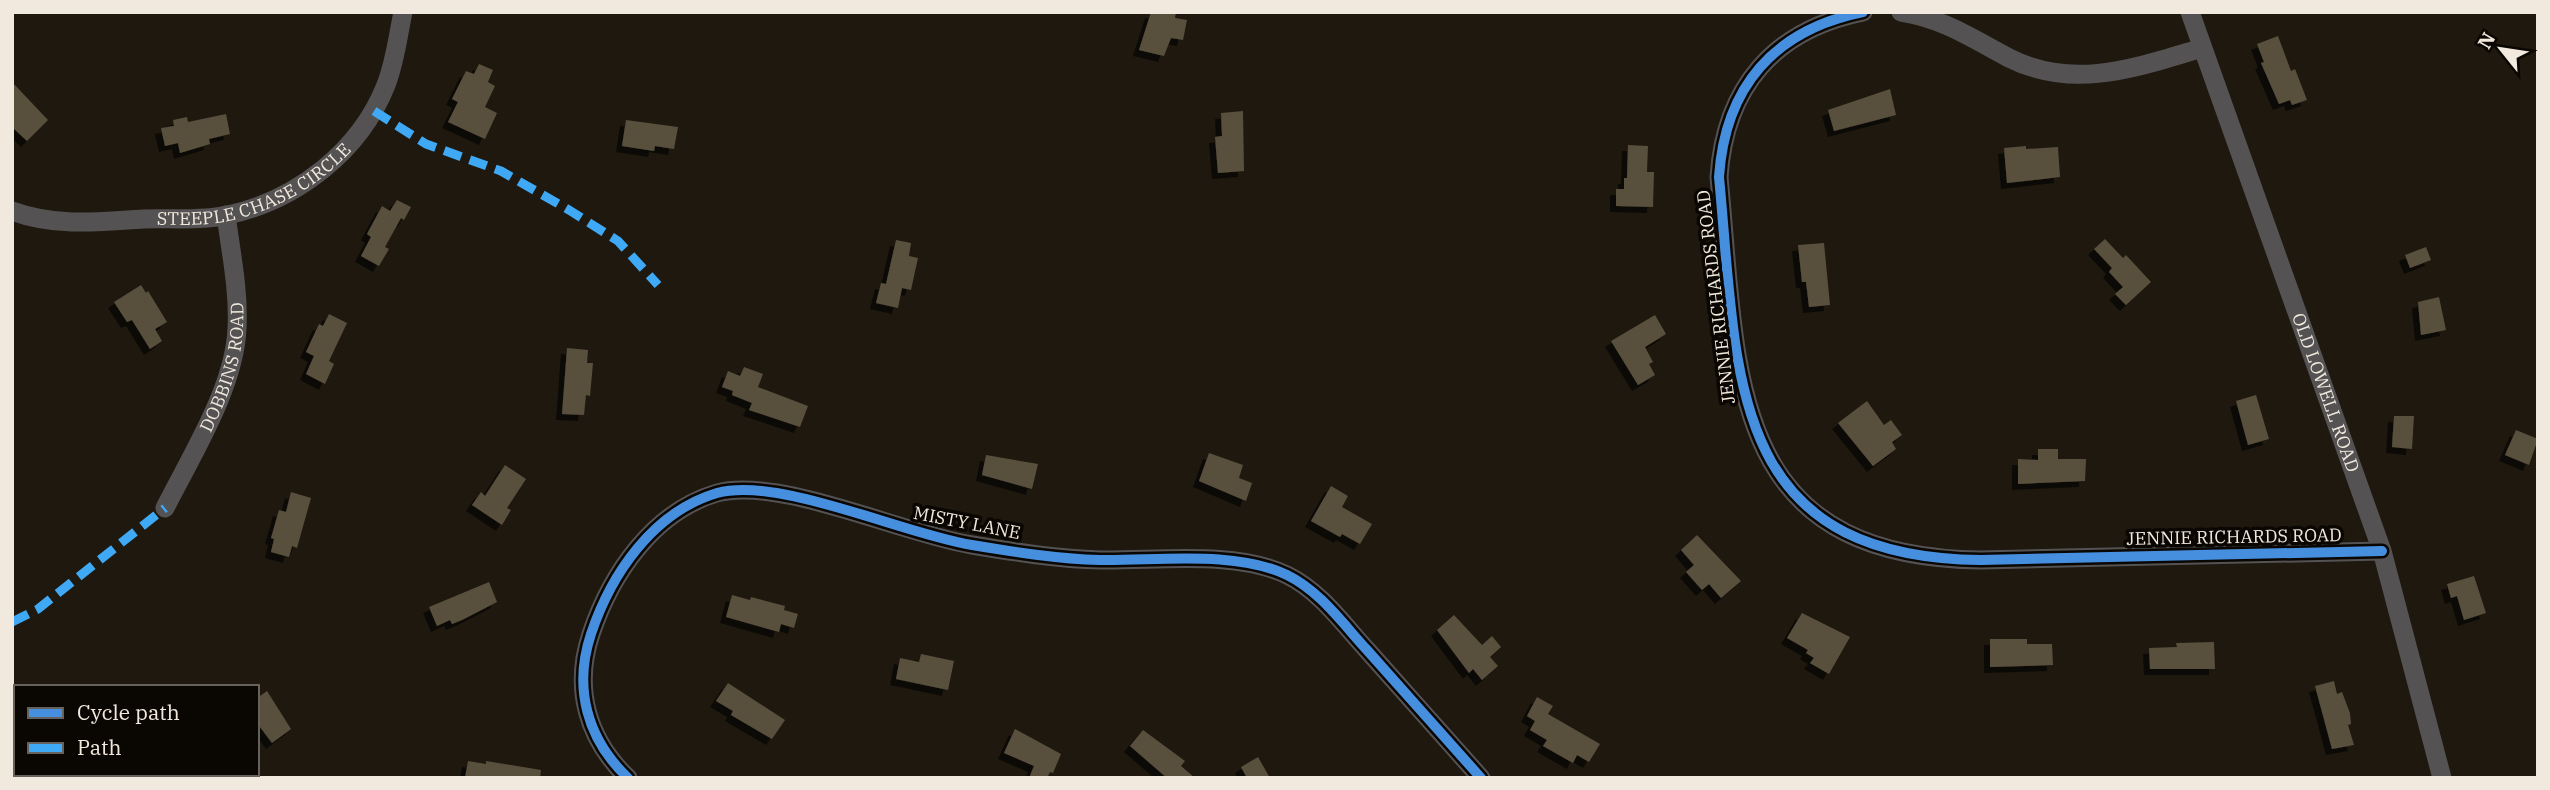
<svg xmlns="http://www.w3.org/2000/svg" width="2550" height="790" font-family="'IBM Plex Serif',serif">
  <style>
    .building { fill: #594f3e; filter: url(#shadow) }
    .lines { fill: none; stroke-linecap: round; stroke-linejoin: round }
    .street { stroke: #545253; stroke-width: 19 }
    .quiet { stroke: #3fa9f5; stroke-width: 9; stroke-dasharray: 18 9; stroke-linecap: butt }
    .cycleway-casing { stroke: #0a0602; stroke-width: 15 }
    .cycleway { stroke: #468fdf; stroke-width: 10 }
    .labels { text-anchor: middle; stroke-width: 7; stroke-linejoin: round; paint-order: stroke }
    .street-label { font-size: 18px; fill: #f1e9dd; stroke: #0a0602 }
  </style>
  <defs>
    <filter id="shadow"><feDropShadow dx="-6" dy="6" stdDeviation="0" flood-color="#0009"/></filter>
  </defs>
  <rect width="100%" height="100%" fill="#1e180e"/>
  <g class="building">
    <path d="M 1151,12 L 1176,12 L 1175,18 L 1187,20 L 1183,40 L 1171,38 L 1164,56 L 1139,50 Z"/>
    <path d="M 2278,36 L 2291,71 L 2295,69 L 2307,100 L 2292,105 L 2290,100 L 2279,104 L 2261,63 L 2264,62 L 2257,44 Z"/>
    <path d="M 479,64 L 493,70 L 488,82 L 495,86 L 485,107 L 497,113 L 485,139 L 448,122 L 458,102 L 452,99 L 466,71 L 474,74 Z"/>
    <path d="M 12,82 L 48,120 L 27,141 L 12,127 Z"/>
    <path d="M 1890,89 L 1896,115 L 1834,131 L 1828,110 Z"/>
    <path d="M 1243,111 L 1244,171 L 1218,173 L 1215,137 L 1222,136 L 1221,113 Z"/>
    <path d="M 226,114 L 230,134 L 209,139 L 210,144 L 180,153 L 178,143 L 165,146 L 161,128 L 174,126 L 173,120 L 187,117 L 188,122 Z"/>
    <path d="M 626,120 L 678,127 L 674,149 L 655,146 L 654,151 L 622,146 Z"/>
    <path d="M 1628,145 L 1648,146 L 1647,172 L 1654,172 L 1653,207 L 1616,206 L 1616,189 L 1624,189 L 1624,178 L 1627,178 Z"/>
    <path d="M 2026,146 L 2026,149 L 2058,147 L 2060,177 L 2007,183 L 2004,148 Z"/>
    <path d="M 397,200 L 411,207 L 404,220 L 401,218 L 385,247 L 389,249 L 379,266 L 361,256 L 371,237 L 367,234 L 382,206 L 390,211 Z"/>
    <path d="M 2105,239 L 2123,258 L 2126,255 L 2151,282 L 2126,305 L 2115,294 L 2123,287 L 2109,272 L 2112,268 L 2094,249 Z"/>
    <path d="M 896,240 L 911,243 L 909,256 L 918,258 L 911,290 L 902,288 L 898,308 L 876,303 L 881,283 L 886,284 Z"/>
    <path d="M 1824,243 L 1830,305 L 1809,307 L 1806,282 L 1802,282 L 1798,245 Z"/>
    <path d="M 2426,247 L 2431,260 L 2410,268 L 2405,255 Z"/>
    <path d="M 141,285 L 146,293 L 148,291 L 167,322 L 155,329 L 162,341 L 150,349 L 132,320 L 127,322 L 114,302 Z"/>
    <path d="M 2439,297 L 2446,330 L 2421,335 L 2418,302 Z"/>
    <path d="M 329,314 L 347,323 L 329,361 L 334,364 L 325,384 L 306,374 L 314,356 L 306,352 L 319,324 L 323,326 Z"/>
    <path d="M 1655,315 L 1666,334 L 1645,347 L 1653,362 L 1649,364 L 1655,375 L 1638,385 L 1611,341 Z"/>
    <path d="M 567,348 L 588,350 L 587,363 L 593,363 L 590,396 L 586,395 L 584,415 L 562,414 Z"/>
    <path d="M 744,367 L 763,374 L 758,387 L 808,406 L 800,427 L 749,410 L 752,403 L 732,395 L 733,391 L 722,387 L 728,371 L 740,376 Z"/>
    <path d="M 2256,395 L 2269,439 L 2248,445 L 2236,401 Z"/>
    <path d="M 1867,401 L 1884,425 L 1891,420 L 1902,435 L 1892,442 L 1896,449 L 1873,466 L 1838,423 Z"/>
    <path d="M 2394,416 L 2414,416 L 2412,449 L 2392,447 Z"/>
    <path d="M 2516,430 L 2538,439 L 2529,465 L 2505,455 Z"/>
    <path d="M 2038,449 L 2058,449 L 2058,459 L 2086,459 L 2085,481 L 2018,484 L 2018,459 L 2038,460 Z"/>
    <path d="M 1209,453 L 1243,465 L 1239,478 L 1252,483 L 1246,501 L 1199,481 Z"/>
    <path d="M 986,455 L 1038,464 L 1032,489 L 982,475 Z"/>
    <path d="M 505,465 L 526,479 L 507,508 L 511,510 L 502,525 L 472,505 L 481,492 L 485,496 Z"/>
    <path d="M 1331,486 L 1348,496 L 1342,507 L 1372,524 L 1360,544 L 1342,534 L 1340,537 L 1311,521 Z"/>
    <path d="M 291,492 L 311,498 L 297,548 L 292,546 L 289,557 L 271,552 L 274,539 L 271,538 L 279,510 L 286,512 Z"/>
    <path d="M 1697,535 L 1741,581 L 1721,598 L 1709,584 L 1702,590 L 1686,572 L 1694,565 L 1681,550 Z"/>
    <path d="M 2474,576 L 2486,613 L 2464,620 L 2457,596 L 2451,598 L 2447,584 Z"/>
    <path d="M 489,582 L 497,602 L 462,620 L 452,624 L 450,620 L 437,626 L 429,607 Z"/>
    <path d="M 732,595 L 750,600 L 751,597 L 785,606 L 784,610 L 798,614 L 794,628 L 781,624 L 779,632 L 726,617 Z"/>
    <path d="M 1802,613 L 1850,637 L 1829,674 L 1810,663 L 1814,658 L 1806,653 L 1808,650 L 1787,638 Z"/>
    <path d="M 1454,615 L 1482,645 L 1492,636 L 1501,647 L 1490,657 L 1498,666 L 1482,680 L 1473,669 L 1469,673 L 1437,630 Z"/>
    <path d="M 1990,639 L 2027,639 L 2027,644 L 2052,644 L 2053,665 L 1990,667 Z"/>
    <path d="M 2214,642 L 2215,669 L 2150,669 L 2149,648 L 2177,647 L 2176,643 Z"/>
    <path d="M 921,654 L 954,661 L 948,690 L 896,679 L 900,658 L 919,662 Z"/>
    <path d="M 2334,681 L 2337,694 L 2342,692 L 2350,713 L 2351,724 L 2348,725 L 2354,745 L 2332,749 L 2315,686 Z"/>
    <path d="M 728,683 L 785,720 L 772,739 L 731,715 L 733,711 L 716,701 Z"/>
    <path d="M 267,691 L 291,729 L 272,743 L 257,723 L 257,698 Z"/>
    <path d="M 1537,697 L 1553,706 L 1548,714 L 1600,744 L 1589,762 L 1577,755 L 1573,763 L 1543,746 L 1547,740 L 1530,730 L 1535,721 L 1527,716 Z"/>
    <path d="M 1015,729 L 1061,754 L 1053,773 L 1050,772 L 1047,778 L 1029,778 L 1034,766 L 1004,753 Z"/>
    <path d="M 1143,730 L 1185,761 L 1181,766 L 1195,778 L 1167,778 L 1130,746 Z"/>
    <path d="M 1258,757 L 1270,778 L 1247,778 L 1241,767 Z"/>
    <path d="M 468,761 L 486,764 L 486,761 L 541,770 L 540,778 L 465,778 Z"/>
  </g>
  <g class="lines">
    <g class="street">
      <path d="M 1863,12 C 1774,30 1725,87 1719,177 C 1738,374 1725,557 1981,560 L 2382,551"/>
      <path d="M 1901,12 C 1942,18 1973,39 2009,58 C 2074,91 2138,67 2202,48"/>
      <path id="s1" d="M 2190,12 L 2382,551 L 2442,778"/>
      <path id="s2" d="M 12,211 C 55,227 99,222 143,219 C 171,218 202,221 228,215 C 297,200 360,151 386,85 C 395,62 398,36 403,12"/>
      <path id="s3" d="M 165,508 C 191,456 235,387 237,328 C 239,291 231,253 226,215"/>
      <path d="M 628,778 C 587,739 573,688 591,634 C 611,574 653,512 717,493 C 779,476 903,534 972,545 C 1014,552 1058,559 1100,560 C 1157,561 1235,550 1287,575 C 1320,591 1343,624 1367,650 C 1405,693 1443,735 1481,778"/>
    </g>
    <g class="quiet">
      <path d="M 374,111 L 426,144 L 501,171 L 569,210 L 618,241 L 658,285"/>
      <path d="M 12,622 L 38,609 L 165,508"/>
    </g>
    <defs>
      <g id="cycleway">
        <path d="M 1863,12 C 1774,30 1725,87 1719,177 C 1738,374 1725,557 1981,560 L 2382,551"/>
        <path d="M 628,778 C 587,739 573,688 591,634 C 611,574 653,512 717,493 C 779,476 903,534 972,545 C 1014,552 1058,559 1100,560 C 1157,561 1235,550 1287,575 C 1320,591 1343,624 1367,650 C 1405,693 1443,735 1481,778"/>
      </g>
    </defs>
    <use href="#cycleway" class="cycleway-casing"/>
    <use href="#cycleway" class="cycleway"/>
  </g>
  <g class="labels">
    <g class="street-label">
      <text dy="6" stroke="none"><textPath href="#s2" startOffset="252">STEEPLE CHASE CIRCLE</textPath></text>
      <text transform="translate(1716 297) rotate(-97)" y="6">JENNIE RICHARDS ROAD</text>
      <text dy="6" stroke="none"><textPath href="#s3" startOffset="154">DOBBINS ROAD</textPath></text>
      <text dy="6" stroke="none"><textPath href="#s1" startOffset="404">OLD LOWELL ROAD</textPath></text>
      <text transform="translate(967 523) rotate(11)" y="6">MISTY LANE</text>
      <text transform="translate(2234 537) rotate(-1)" y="6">JENNIE RICHARDS ROAD</text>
    </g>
  </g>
  <rect width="2550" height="790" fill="none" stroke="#f1e9dd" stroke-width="28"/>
  <rect x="14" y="685" width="245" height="91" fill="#0a0602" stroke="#66615a" stroke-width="2"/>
  <rect x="28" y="708" width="35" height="10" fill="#468fdf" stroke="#66615a" stroke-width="2"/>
  <text x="77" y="720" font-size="21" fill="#f1e9dd">Cycle path</text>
  <rect x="28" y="743" width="35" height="10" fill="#3fa9f5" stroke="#66615a" stroke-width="2"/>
  <text x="77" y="755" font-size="21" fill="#f1e9dd">Path</text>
  <g transform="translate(2501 49) rotate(300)" stroke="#0a0602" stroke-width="5" paint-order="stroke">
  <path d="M0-5L12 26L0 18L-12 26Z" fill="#f1e9dd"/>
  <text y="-10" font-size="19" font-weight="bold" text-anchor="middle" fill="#f1e9dd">N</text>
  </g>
</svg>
